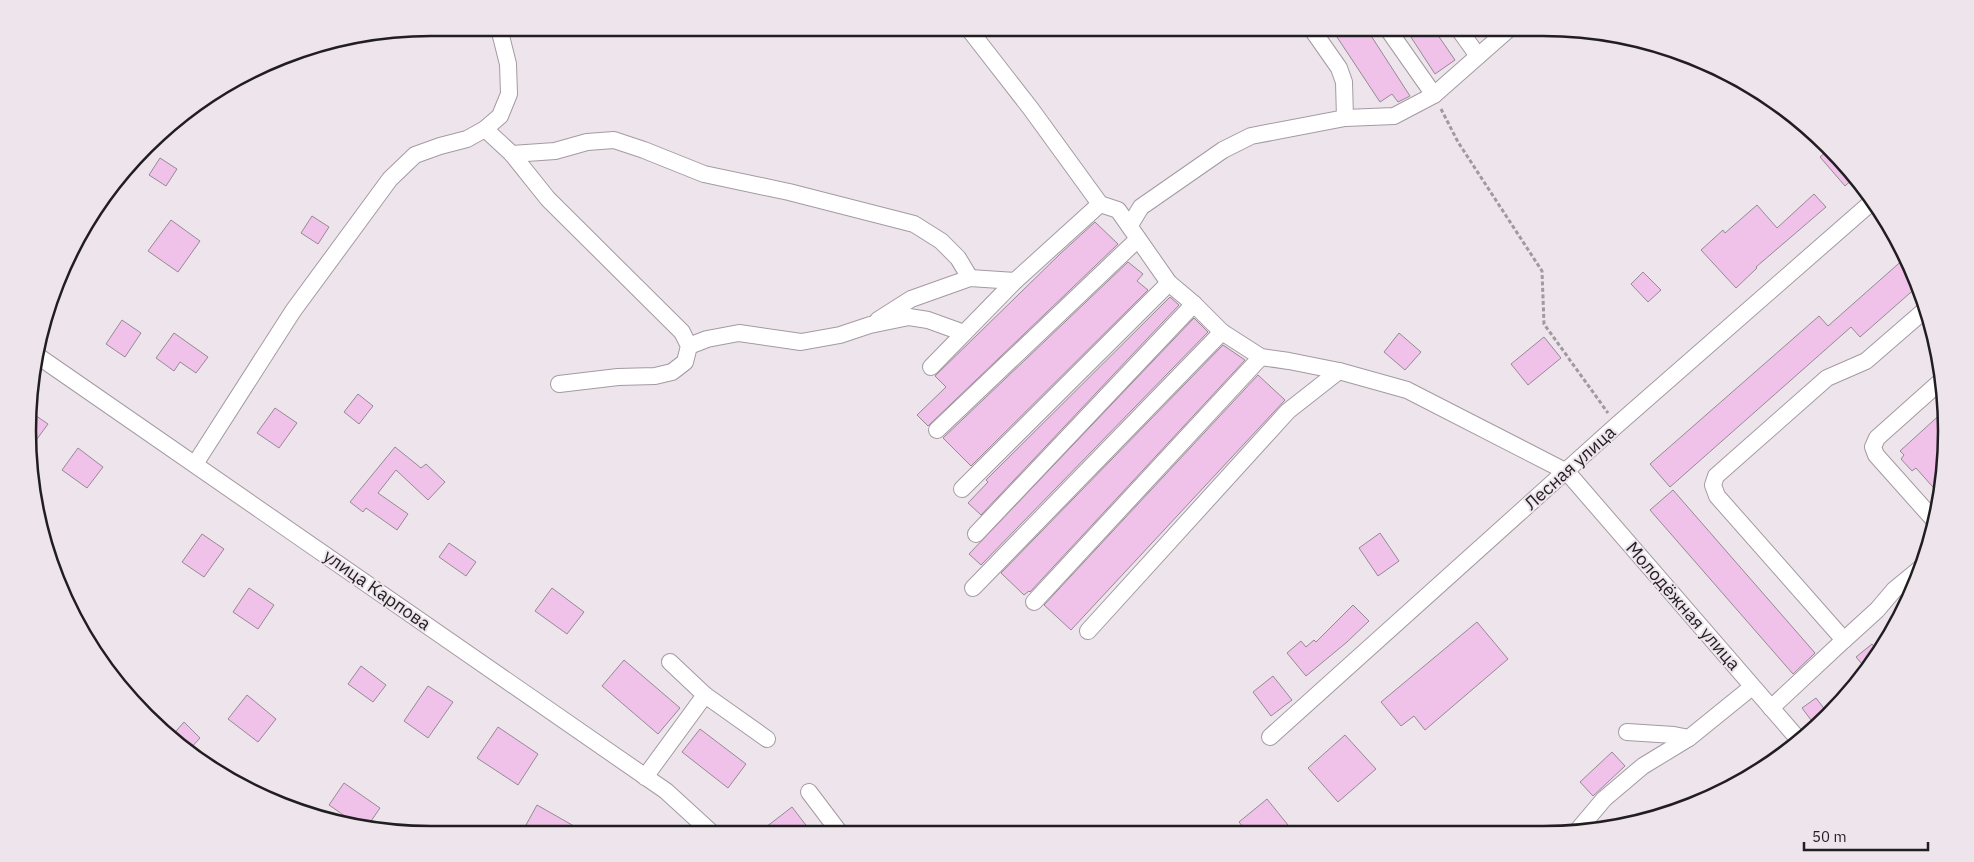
<svg xmlns="http://www.w3.org/2000/svg" width="1974" height="862" font-family="'IBM Plex Sans',sans-serif">
  <style>
    .building { fill: #f0c1e9; stroke: #948b92 }
    .lines { fill: none; stroke-linecap: round; stroke-linejoin: round }
    .minor-casing { stroke: #a49aa2; stroke-width: 18 }
    .path { stroke: #a1999f; stroke-width: 3; stroke-dasharray: 4 2.5; stroke-linecap: butt }
    .minor { stroke: #fff; stroke-width: 16 }
    .labels { text-anchor: middle; stroke-width: 4; stroke-linejoin: round; paint-order: stroke }
    .street-label { font-size: 18px; fill: #211e21; stroke: #eee4ec }
    .rim { fill: none; stroke: #211e21; stroke-width: 2.5 }
  </style>
  <rect width="100%" height="100%" fill="#eee4ec"/>
  <g class="building">
    <path d="M 1331,28 L 1366,28 L 1410,96 L 1398,102 L 1392,94 L 1380,102 Z"/>
    <path d="M 1405,28 L 1433,28 L 1455,60 L 1435,74 Z"/>
    <path d="M 1829,149 L 1855,177 L 1845,186 L 1820,157 Z"/>
    <path d="M 160,158 L 177,169 L 166,186 L 149,175 Z"/>
    <path d="M 1814,194 L 1826,207 L 1756,267 L 1757,268 L 1736,288 L 1701,250 L 1723,230 L 1725,233 L 1757,205 L 1777,228 Z"/>
    <path d="M 312,216 L 329,227 L 318,244 L 301,233 Z"/>
    <path d="M 171,220 L 200,241 L 178,272 L 148,251 Z"/>
    <path d="M 1095,222 L 1118,244 L 928,426 L 917,415 L 946,387 L 935,376 L 1060,254 Z"/>
    <path d="M 1906,257 L 1918,286 L 1860,337 L 1851,327 L 1670,487 L 1650,464 L 1819,316 L 1828,326 Z"/>
    <path d="M 1128,262 L 1143,274 L 1137,281 L 1148,290 L 971,466 L 943,438 Z"/>
    <path d="M 1643,272 L 1661,290 L 1648,302 L 1631,284 Z"/>
    <path d="M 1170,297 L 1179,305 L 981,515 L 968,503 L 988,482 L 986,480 Z"/>
    <path d="M 1194,318 L 1208,332 L 981,565 L 969,554 Z"/>
    <path d="M 122,320 L 141,333 L 125,357 L 106,344 Z"/>
    <path d="M 174,333 L 208,357 L 196,373 L 180,362 L 174,371 L 156,358 Z"/>
    <path d="M 1399,333 L 1421,352 L 1405,370 L 1384,352 Z"/>
    <path d="M 1544,337 L 1561,358 L 1528,385 L 1511,364 Z"/>
    <path d="M 1223,345 L 1245,360 L 1030,592 L 1029,591 L 1024,595 L 1001,573 Z"/>
    <path d="M 1258,375 L 1285,400 L 1071,630 L 1044,605 Z"/>
    <path d="M 358,394 L 373,406 L 359,424 L 344,412 Z"/>
    <path d="M 275,408 L 297,423 L 279,448 L 257,433 Z"/>
    <path d="M 1945,410 L 1943,484 L 1940,495 L 1916,468 L 1912,471 L 1901,459 L 1904,455 L 1900,451 Z"/>
    <path d="M 29,411 L 48,424 L 29,450 L 28,431 Z"/>
    <path d="M 395,447 L 421,468 L 426,464 L 445,482 L 428,500 L 396,470 L 378,493 L 408,514 L 397,530 L 366,508 L 363,512 L 350,502 Z"/>
    <path d="M 78,448 L 103,467 L 87,488 L 62,470 Z"/>
    <path d="M 1673,490 L 1815,653 L 1793,674 L 1650,510 Z"/>
    <path d="M 1380,533 L 1399,561 L 1378,576 L 1359,548 Z"/>
    <path d="M 202,534 L 224,549 L 204,577 L 182,562 Z"/>
    <path d="M 449,543 L 476,562 L 466,576 L 439,557 Z"/>
    <path d="M 249,588 L 274,605 L 258,629 L 233,612 Z"/>
    <path d="M 552,588 L 584,612 L 567,634 L 535,611 Z"/>
    <path d="M 1353,605 L 1369,621 L 1347,642 L 1306,676 L 1287,653 L 1301,641 L 1306,647 L 1314,640 L 1316,642 Z"/>
    <path d="M 1477,622 L 1508,659 L 1425,730 L 1414,716 L 1401,726 L 1381,702 Z"/>
    <path d="M 1872,644 L 1879,653 L 1866,669 L 1856,657 Z"/>
    <path d="M 624,660 L 680,708 L 658,734 L 602,686 Z"/>
    <path d="M 361,666 L 386,685 L 373,702 L 348,684 Z"/>
    <path d="M 1273,676 L 1292,700 L 1271,716 L 1253,692 Z"/>
    <path d="M 428,686 L 453,702 L 428,738 L 404,721 Z"/>
    <path d="M 247,695 L 276,719 L 258,742 L 228,719 Z"/>
    <path d="M 1816,698 L 1826,711 L 1814,724 L 1802,708 Z"/>
    <path d="M 184,722 L 200,738 L 188,751 L 170,738 Z"/>
    <path d="M 498,727 L 538,754 L 518,785 L 477,758 Z"/>
    <path d="M 700,729 L 746,764 L 728,788 L 682,752 Z"/>
    <path d="M 1345,735 L 1376,769 L 1338,802 L 1308,768 Z"/>
    <path d="M 1612,752 L 1625,766 L 1593,796 L 1580,782 Z"/>
    <path d="M 344,783 L 380,808 L 369,824 L 352,821 L 329,805 Z"/>
    <path d="M 1267,799 L 1288,825 L 1279,832 L 1247,832 L 1239,822 Z"/>
    <path d="M 537,805 L 588,834 L 521,834 Z"/>
    <path d="M 792,807 L 812,833 L 757,834 Z"/>
  </g>
  <g class="lines">
    <defs>
      <g id="minor">
        <path d="M 968,28 L 1031,109 L 1100,204 L 1118,210 L 1169,283 L 1194,304 L 1222,332 L 1261,357 L 1289,361 L 1339,371 L 1407,390 L 1567,472 L 1799,740"/>
        <path d="M 1311,28 L 1339,68 L 1344,82 L 1345,118"/>
        <path d="M 1387,28 L 1434,95"/>
        <path d="M 1458,28 L 1478,56"/>
        <path d="M 485,129 L 512,154 L 548,199 L 682,332 L 689,346 L 685,362 L 672,372 L 655,376 L 618,377 L 559,384"/>
        <path d="M 512,154 L 555,151 L 587,142 L 614,140 L 644,150 L 704,174 L 789,192 L 914,224 L 941,241 L 958,258 L 970,278"/>
        <path d="M 1130,225 L 1141,207 L 1223,150 L 1251,136 L 1345,118 L 1394,116 L 1434,95 L 1510,28"/>
        <path d="M 878,320 L 911,299 L 970,278 L 1015,281"/>
        <path d="M 689,346 L 707,339 L 739,333 L 801,342 L 840,335 L 870,325 L 909,317 L 928,320 L 964,333"/>
        <path d="M 35,354 L 666,791 L 713,834"/>
        <path d="M 931,367 L 1015,281 L 1100,204"/>
        <path d="M 937,430 L 1138,239"/>
        <path d="M 195,464 L 293,311 L 390,179 L 415,155 L 440,146 L 467,139 L 485,129 L 500,116 L 509,94 L 508,64 L 499,28"/>
        <path d="M 962,489 L 1169,283"/>
        <path d="M 1934,520 L 1876,455 L 1873,447 L 1877,438 L 1942,380"/>
        <path d="M 976,534 L 1194,304"/>
        <path d="M 973,588 L 1222,332"/>
        <path d="M 1034,602 L 1261,357"/>
        <path d="M 1088,631 L 1288,411 L 1339,371"/>
        <path d="M 1844,640 L 1877,610 L 1894,590 L 1922,567"/>
        <path d="M 670,662 L 705,695 L 767,739"/>
        <path d="M 1771,708 L 1844,640 L 1717,496 L 1713,485 L 1716,476 L 1827,378 L 1866,361 L 1926,309"/>
        <path d="M 1627,732 L 1674,735 L 1689,738"/>
        <path d="M 1270,737 L 1617,425 L 1873,201"/>
        <path d="M 645,777 L 705,695"/>
        <path d="M 809,792 L 840,833"/>
        <path d="M 1577,831 L 1604,799 L 1643,766 L 1689,738 L 1752,687"/>
      </g>
    </defs>
    <use href="#minor" class="minor-casing"/>
    <path class="path" d="M 1441,109 L 1458,142 L 1542,271 L 1544,324 L 1608,413"/>
    <use href="#minor" class="minor"/>
  </g>
  <g class="labels">
    <g class="street-label">
      <text transform="translate(1570 468) rotate(-42)" y="6">Лесная улица</text>
      <text transform="translate(377 590) rotate(35)" y="6">улица Карпова</text>
      <text transform="translate(1683 606) rotate(49)" y="6">Молодёжная улица</text>
    </g>
  </g>
  <path d="M0 0H1974V862H0ZM431 36H1543A395 395 0 0 1 1938 431V431A395 395 0 0 1 1543 826H431A395 395 0 0 1 36 431V431A395 395 0 0 1 431 36Z" fill="#eee4ec" fill-rule="evenodd"/>
  <path class="rim" d="M431 36H1543A395 395 0 0 1 1938 431V431A395 395 0 0 1 1543 826H431A395 395 0 0 1 36 431V431A395 395 0 0 1 431 36Z"/>
  <path d="M1804 842v8h124v-8" fill="none" stroke="#211e21" stroke-width="2.5"/>
  <text x="1812" y="842" font-size="15" fill="#211e21" stroke="#eee4ec" stroke-width="4" paint-order="stroke">50 m</text>
</svg>
